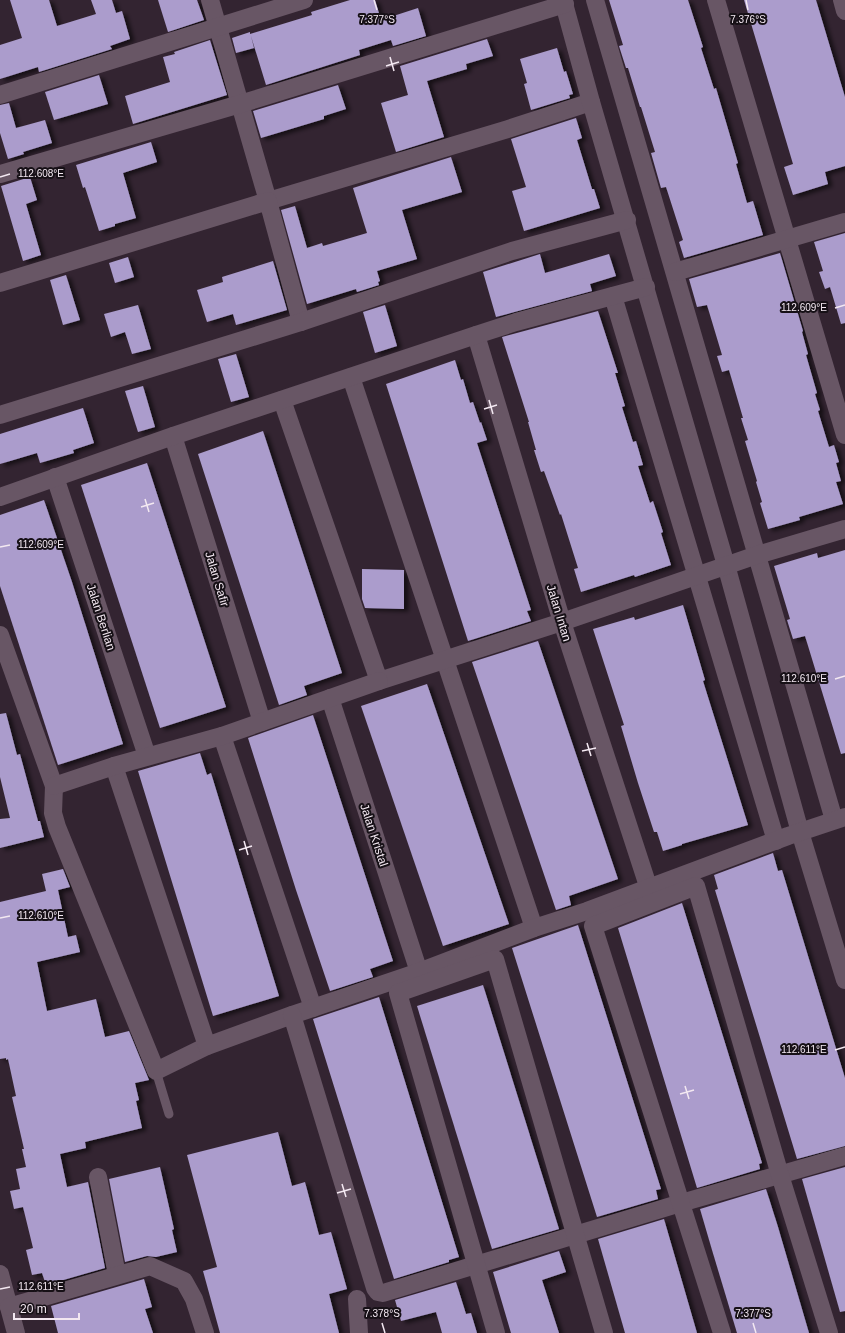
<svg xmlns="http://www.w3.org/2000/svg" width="845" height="1333" font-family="Helvetica,sans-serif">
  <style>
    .building { fill: #ab9ccc; filter: url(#shadow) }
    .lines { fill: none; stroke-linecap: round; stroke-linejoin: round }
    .lane { stroke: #685665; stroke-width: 9 }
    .street { stroke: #685665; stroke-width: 18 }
    .ticks { fill: none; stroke: #f3e8f1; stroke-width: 1.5 }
    .labels { text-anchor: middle; stroke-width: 4; stroke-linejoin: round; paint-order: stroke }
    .street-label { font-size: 12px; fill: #f3e8f1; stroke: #161016 }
    .ticks-label { font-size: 10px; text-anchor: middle; fill: #f3e8f1; stroke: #161016; stroke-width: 4; stroke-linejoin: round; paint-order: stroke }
  </style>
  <defs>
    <filter id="shadow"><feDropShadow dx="4.5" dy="2.5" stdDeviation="2" flood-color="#0009"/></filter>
  </defs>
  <rect width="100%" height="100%" fill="#332431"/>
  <g class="building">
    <path d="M 10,0 L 49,0 L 57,26 L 96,14 L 91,0 L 112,0 L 116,13 L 122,11 L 130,39 L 110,46 L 112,49 L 39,72 L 38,67 L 0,79 L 0,45 L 22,38 Z"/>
    <path d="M 158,0 L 197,0 L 204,20 L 168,32 Z"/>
    <path d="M 350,0 L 375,0 L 381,20 L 418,8 L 426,36 L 393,46 L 391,40 L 359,50 L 360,55 L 266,85 L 251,36 L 254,48 L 236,53 L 232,38 L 250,32 L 250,34 L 312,15 L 311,12 Z"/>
    <path d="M 609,0 L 688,0 L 703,47 L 701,48 L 714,89 L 716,88 L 738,163 L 736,164 L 747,203 L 753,201 L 763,235 L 684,258 L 679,242 L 683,240 L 666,187 L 661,188 L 651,153 L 655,152 L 641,107 L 640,107 L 628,68 L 626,68 L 619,46 L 623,45 Z"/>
    <path d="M 744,0 L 816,0 L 845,97 L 845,166 L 825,172 L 828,184 L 793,195 L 784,167 L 793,164 Z"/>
    <path d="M 487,39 L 493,56 L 466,64 L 467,69 L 427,81 L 444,137 L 396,152 L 381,103 L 408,95 L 400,66 Z"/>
    <path d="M 210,40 L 227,95 L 133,124 L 125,96 L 170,82 L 163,57 L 175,54 L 174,52 Z"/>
    <path d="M 557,48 L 564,72 L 566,71 L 573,94 L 569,95 L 570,98 L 531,110 L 524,84 L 527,83 L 520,59 Z"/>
    <path d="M 99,75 L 108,104 L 54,120 L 45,92 Z"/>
    <path d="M 338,85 L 346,109 L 324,116 L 324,119 L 261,138 L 253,111 Z"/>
    <path d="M 9,103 L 16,128 L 45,120 L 52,143 L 23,152 L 24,154 L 8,159 L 0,133 L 0,105 Z"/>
    <path d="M 576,118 L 582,138 L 577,140 L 592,189 L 594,189 L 600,208 L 524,231 L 512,191 L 526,187 L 511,139 Z"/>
    <path d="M 151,142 L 157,162 L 123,173 L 136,218 L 115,224 L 115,226 L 99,231 L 85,187 L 83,188 L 76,165 Z"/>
    <path d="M 451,157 L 462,192 L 402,210 L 417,259 L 377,271 L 380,281 L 378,282 L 379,285 L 357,292 L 356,289 L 307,304 L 281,210 L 295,206 L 307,248 L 322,243 L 323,246 L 367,233 L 353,188 Z"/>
    <path d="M 30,177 L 37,200 L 26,204 L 41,255 L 23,261 L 1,186 Z"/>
    <path d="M 845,233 L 845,323 L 841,324 L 830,287 L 825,289 L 819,272 L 823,271 L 814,242 Z"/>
    <path d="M 780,253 L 803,331 L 802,332 L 808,354 L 806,355 L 817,393 L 815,394 L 820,410 L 818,411 L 829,447 L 834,445 L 839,462 L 836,463 L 841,481 L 836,482 L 843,504 L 799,517 L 800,520 L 768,529 L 760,503 L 762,502 L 756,482 L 757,481 L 745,441 L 748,440 L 741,418 L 743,418 L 729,370 L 722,372 L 717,356 L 722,355 L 707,305 L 697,307 L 689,279 Z"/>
    <path d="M 540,254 L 545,273 L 609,254 L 616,276 L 590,284 L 592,291 L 496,317 L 483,272 Z"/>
    <path d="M 128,257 L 134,277 L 115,283 L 109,263 Z"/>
    <path d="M 273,261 L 287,310 L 236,325 L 233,314 L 207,322 L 197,290 L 223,282 L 222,277 Z"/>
    <path d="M 66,275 L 80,320 L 63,325 L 50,280 Z"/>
    <path d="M 138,305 L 151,349 L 132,354 L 125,332 L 111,337 L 104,314 Z"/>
    <path d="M 385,305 L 397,346 L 375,353 L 363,312 Z"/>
    <path d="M 598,311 L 618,373 L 615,373 L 625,406 L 622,407 L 633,442 L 636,441 L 643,465 L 638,466 L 650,503 L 653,501 L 663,532 L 661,533 L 671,565 L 635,577 L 634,575 L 581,592 L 574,569 L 578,568 L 561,514 L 560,515 L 544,471 L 541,472 L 534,450 L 536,450 L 528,422 L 529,422 L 502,337 Z"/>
    <path d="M 236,354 L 249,397 L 231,402 L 218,359 Z"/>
    <path d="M 455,360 L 461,380 L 463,379 L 470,403 L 473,402 L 480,423 L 481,422 L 487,440 L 477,443 L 531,610 L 527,611 L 531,621 L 468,641 L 386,384 Z"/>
    <path d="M 143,386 L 155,427 L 138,432 L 125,391 Z"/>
    <path d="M 83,408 L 94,443 L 73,450 L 74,453 L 40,463 L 37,453 L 0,464 L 0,434 Z"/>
    <path d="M 263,431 L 342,673 L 304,686 L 307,695 L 279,705 L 198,454 Z"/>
    <path d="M 147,463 L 226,707 L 160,728 L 81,485 Z"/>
    <path d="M 44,500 L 72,582 L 123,744 L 58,765 L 0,586 L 0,515 Z"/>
    <path d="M 845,550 L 845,753 L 841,754 L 805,636 L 793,639 L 787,620 L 790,619 L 774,566 L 817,553 L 818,558 Z"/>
    <path d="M 362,569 L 404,570 L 404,609 L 365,608 L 362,599 Z"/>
    <path d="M 683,605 L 705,680 L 703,681 L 748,825 L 682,844 L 682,845 L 663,851 L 657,832 L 654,832 L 638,783 L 621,726 L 624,725 L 593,629 L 634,617 L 635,620 Z"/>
    <path d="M 538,641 L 618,879 L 569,896 L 571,905 L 556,910 L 472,662 Z"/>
    <path d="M 427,684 L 509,924 L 443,946 L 361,706 Z"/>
    <path d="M 6,713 L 17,755 L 20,754 L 38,821 L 40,821 L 44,837 L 0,848 L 0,819 L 10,818 L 0,777 L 0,714 Z"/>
    <path d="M 313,715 L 393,961 L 370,969 L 373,977 L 330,991 L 296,890 L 248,738 Z"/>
    <path d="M 200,753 L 207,775 L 211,773 L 279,996 L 213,1016 L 138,771 Z"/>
    <path d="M 773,853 L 778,871 L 782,870 L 845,1078 L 845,1146 L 797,1159 L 715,890 L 718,889 L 714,875 Z"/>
    <path d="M 63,869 L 70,887 L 58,890 L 68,937 L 76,935 L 80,952 L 37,962 L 47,1011 L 96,999 L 105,1037 L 129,1031 L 149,1080 L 135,1083 L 139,1100 L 136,1101 L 142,1128 L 85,1142 L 86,1148 L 60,1154 L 67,1187 L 88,1182 L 105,1268 L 46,1285 L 42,1273 L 32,1275 L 26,1250 L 33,1248 L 23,1207 L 14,1209 L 10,1191 L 20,1189 L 16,1169 L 26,1167 L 22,1149 L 24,1149 L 12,1097 L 16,1096 L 8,1059 L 6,1060 L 6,1058 L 0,1059 L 0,902 L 46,891 L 42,874 Z"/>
    <path d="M 682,903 L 762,1163 L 759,1164 L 760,1169 L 697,1188 L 618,928 Z"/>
    <path d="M 578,925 L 661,1189 L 656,1190 L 658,1199 L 597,1217 L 512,948 Z"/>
    <path d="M 483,985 L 559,1229 L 492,1249 L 417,1006 Z"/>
    <path d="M 379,997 L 459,1257 L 449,1260 L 449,1262 L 394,1279 L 313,1019 Z"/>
    <path d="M 278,1132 L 292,1186 L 305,1182 L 319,1235 L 331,1232 L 347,1289 L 329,1294 L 339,1333 L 220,1333 L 203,1271 L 217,1267 L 187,1155 Z"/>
    <path d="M 160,1167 L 174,1229 L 172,1230 L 177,1252 L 156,1257 L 147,1256 L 125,1262 L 109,1179 Z"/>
    <path d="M 845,1167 L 845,1311 L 840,1312 L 802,1179 Z"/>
    <path d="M 766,1189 L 778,1227 L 809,1333 L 737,1333 L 712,1250 L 700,1209 Z"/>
    <path d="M 664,1219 L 697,1333 L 625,1333 L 598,1239 Z"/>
    <path d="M 559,1251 L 566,1272 L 542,1280 L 559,1333 L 511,1333 L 493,1272 Z"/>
    <path d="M 144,1279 L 152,1307 L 145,1309 L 153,1333 L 58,1333 L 51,1306 Z"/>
    <path d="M 456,1282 L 466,1314 L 471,1313 L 477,1333 L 442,1333 L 436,1312 L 401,1321 L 395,1300 Z"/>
  </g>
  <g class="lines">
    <path class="lane" d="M 156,1071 L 169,1114"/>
    <g class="street">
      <path d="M 210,0 L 268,201 L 508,129 L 591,102"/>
      <path d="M 563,0 L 591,102 L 726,565 L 800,832 L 845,980"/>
      <path d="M 595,0 L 834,820"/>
      <path d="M 716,0 L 845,435"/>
      <path d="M 842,0 L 845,11"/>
      <path d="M 0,95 L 304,0"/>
      <path d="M 0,174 L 240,104 L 565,4"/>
      <path d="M 675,272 L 845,222"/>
      <path d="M 0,283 L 268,201 L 301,322"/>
      <path d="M 613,296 L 776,841"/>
      <path d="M 476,335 L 562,622 L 649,889"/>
      <path d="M 351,377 L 534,928"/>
      <path d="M 282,400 L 379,681 L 562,622 L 757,555 L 845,529"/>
      <path d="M 0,415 L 301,322 L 512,251 L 627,220"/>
      <path d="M 173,436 L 262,722"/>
      <path d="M 55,477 L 147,756"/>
      <path d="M 0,497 L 173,436 L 476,335 L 516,322 L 646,287"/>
      <path d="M 0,635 L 54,786 L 53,813 L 57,827 L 156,1071 L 207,1046"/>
      <path d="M 330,698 L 419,972"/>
      <path d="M 222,736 L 313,1008"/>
      <path d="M 114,766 L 207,1046 L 292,1015 L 419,972 L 534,928 L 587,911 L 788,836 L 845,817"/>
      <path d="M 54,786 L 114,766 L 222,736 L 379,681"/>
      <path d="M 292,1015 L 375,1288 L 378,1292 L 383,1293 L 681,1203 L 845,1156"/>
      <path d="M 98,1177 L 117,1275"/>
      <path d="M 0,1274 L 16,1333"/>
      <path d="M 357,1299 L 359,1333"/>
      <path d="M 9,1307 L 150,1266 L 184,1281 L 194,1299 L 205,1333"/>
      <path d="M 496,1333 L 398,993 L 495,959 L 604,1333"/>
      <path d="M 722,1333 L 593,926 L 696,886 L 780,1175 L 829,1333"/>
    </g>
  </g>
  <path class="ticks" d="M 374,0 L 377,10M 746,0 L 748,10M 390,57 L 394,71M 386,66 L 399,62M 0,177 L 10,174M 835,308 L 845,305M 489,400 L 493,414M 484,409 L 497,405M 145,499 L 149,512M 141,507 L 154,503M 0,547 L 10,545M 835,679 L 845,676M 587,743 L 591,756M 582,751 L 596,748M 244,841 L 248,855M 239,850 L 252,846M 0,918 L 10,916M 835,1050 L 845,1047M 685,1086 L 689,1099M 680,1094 L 694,1090M 342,1184 L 346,1197M 337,1193 L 351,1189M 0,1289 L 10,1287M 382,1323 L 385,1333M 753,1323 L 756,1333"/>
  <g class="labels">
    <g class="street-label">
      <text transform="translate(217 579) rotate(73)" y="4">Jalan Safir</text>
      <text transform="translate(559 613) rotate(73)" y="4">Jalan Intan</text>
      <text transform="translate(101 617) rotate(72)" y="4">Jalan Berlian</text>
      <text transform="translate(374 835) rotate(72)" y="4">Jalan Kristal</text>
    </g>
  </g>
  <g class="ticks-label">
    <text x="377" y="23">7.377°S</text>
    <text x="748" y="23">7.376°S</text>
    <text x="41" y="177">112.608°E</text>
    <text x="804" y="311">112.609°E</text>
    <text x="41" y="548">112.609°E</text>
    <text x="804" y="682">112.610°E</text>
    <text x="41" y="919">112.610°E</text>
    <text x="804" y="1053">112.611°E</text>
    <text x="41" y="1290">112.611°E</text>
    <text x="382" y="1317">7.378°S</text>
    <text x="753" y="1317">7.377°S</text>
  </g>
  <path d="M14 1313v6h65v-6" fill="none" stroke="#f3e8f1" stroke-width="2"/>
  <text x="20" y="1313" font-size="12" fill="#f3e8f1" stroke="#161016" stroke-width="3" paint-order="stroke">20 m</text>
</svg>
